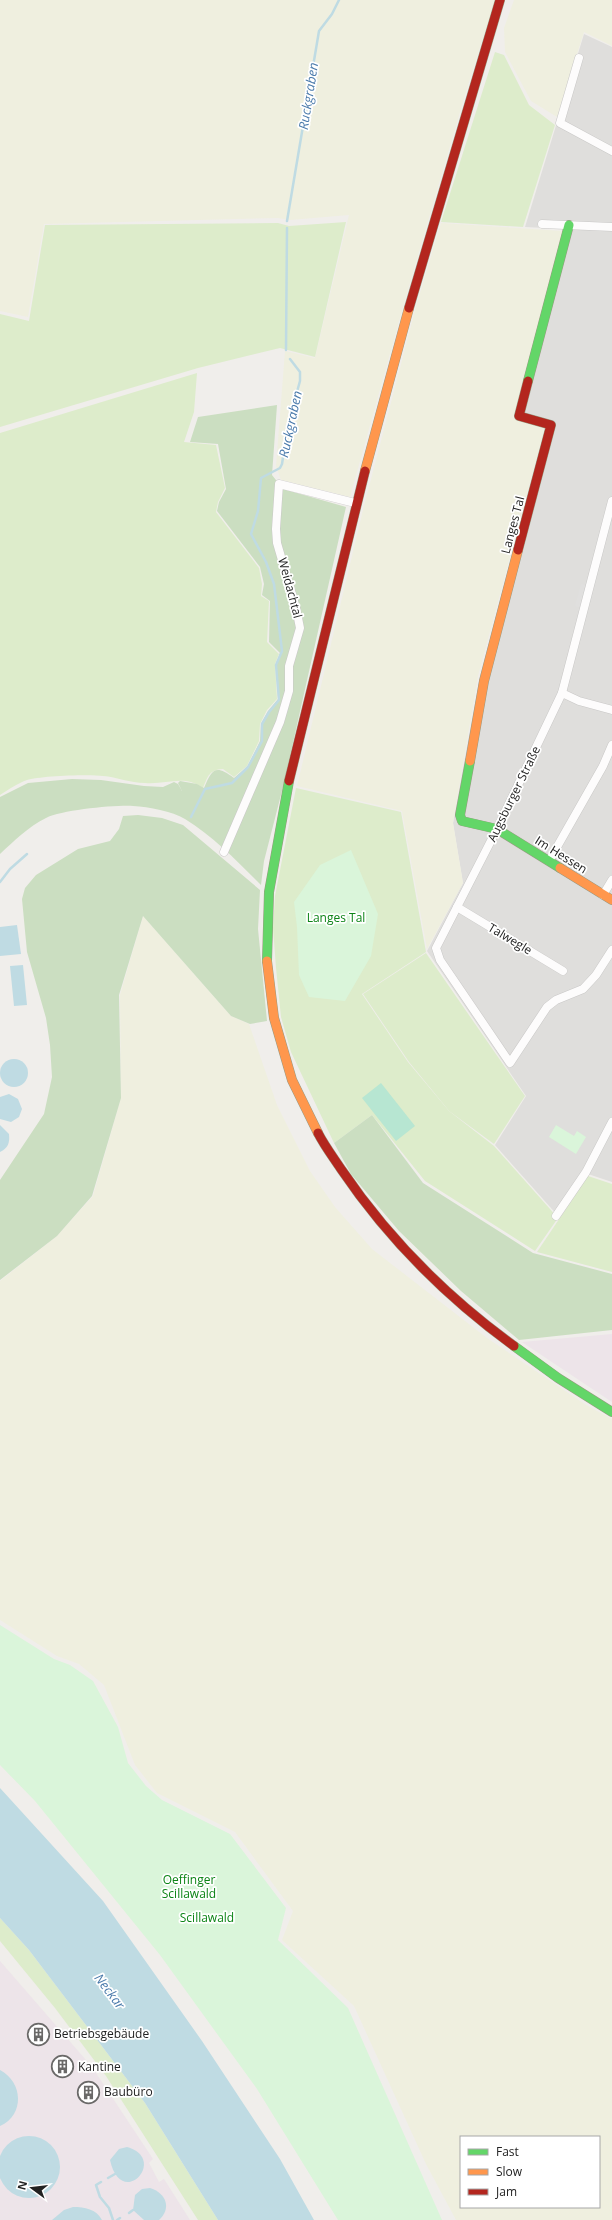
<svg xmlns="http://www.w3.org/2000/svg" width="612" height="2220" font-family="'Open Sans',sans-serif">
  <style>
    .residential { fill: #dfdedc }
    .industrial { fill: #ede4e9 }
    .farmland { fill: #efefdf; fill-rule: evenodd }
    .grass { fill: #ddeccb }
    .forest { fill: #cbdec1 }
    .park { fill: #daf5da }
    .pitch { fill: #b7e6d2 }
    .parking { fill: #e0dfde }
    .water { fill: #bfdbe3 }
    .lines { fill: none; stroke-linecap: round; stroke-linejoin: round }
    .stream { stroke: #bfdbe3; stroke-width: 2.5 }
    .street-casing { stroke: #c9c8c7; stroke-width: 9 }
    .fast-casing { stroke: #999a82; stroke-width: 10 }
    .slow-casing { stroke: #999a82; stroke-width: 10 }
    .jam-casing { stroke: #999a82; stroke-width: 10 }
    .street { stroke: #fdfcfc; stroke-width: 8 }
    .fast { stroke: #63d668; stroke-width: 9 }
    .slow { stroke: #ff974d; stroke-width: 9 }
    .jam { stroke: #b3261e; stroke-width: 9 }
    .labels { text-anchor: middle; stroke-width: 3.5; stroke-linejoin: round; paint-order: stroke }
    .street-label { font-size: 12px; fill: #222; stroke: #fff }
    .park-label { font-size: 12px; fill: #0c8416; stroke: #fff }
    .poi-label { font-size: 12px; fill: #222; stroke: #fff; text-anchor: start }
    .water-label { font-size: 13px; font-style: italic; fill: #4a7aab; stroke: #fff }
  </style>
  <rect width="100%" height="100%" fill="#f0eeeb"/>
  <path class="residential" d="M 584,34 L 612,47 L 612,1182 L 588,1174 L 559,1217 L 495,1145 L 526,1096 L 427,951 L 463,883 L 453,823 L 480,676 L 546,427 L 515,417 L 565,229 L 525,227 Z"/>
  <g class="industrial">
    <path d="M 612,1334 L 612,1402 L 522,1342 Z"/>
    <path d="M 0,1961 L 92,2067 L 153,2159 L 149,2163 L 159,2182 L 164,2179 L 190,2220 L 0,2220 Z"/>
  </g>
  <g class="farmland">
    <path d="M 0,0 L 495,0 L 465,95 L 405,300 L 350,497 L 281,480 L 276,466 L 285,351 L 315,358 L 349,215 L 290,220 L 278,218 L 44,224 L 28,317 L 0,311 Z"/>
    <path d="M 514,0 L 612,0 L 612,46 L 584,32 L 557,117 L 531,101 L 505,52 L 504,28 Z"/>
    <path d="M 441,223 L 563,231 L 513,418 L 545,427 L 478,676 L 453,823 L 463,883 L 427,949 L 402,811 L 297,786 L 364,506 L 417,303 Z"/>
    <path d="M 143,916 L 231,1016 L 249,1024 L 277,1105 L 310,1171 L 335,1207 L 372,1249 L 487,1338 L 586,1405 L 612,1419 L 612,2220 L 456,2220 L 426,2164 L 354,2006 L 282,1940 L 293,1911 L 235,1832 L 157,1793 L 135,1765 L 104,1685 L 79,1664 L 57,1656 L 0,1620 L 0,1281 L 57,1236 L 93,1196 L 121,1098 L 120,995 ZM 461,2137 L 599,2137 L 599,2207 L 461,2207 Z"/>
  </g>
  <g class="grass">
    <path d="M 495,52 L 504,55 L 529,105 L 555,125 L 523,227 L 441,222 Z"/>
    <path d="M 346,222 L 315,357 L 280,348 L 198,368 L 0,427 L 0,314 L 29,321 L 45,225 L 278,223 L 289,226 Z"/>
    <path d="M 197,373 L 194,412 L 184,442 L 216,445 L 225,488 L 218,502 L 216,512 L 259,568 L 262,584 L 261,596 L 269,601 L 267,642 L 279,654 L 275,664 L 277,699 L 267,710 L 260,724 L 259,741 L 247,766 L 234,777 L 223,769 C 209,770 208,776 203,788 C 184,774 166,785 145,783 C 130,783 117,777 103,776 C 89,774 39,776 27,780 C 18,783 8,790 0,795 L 0,433 Z"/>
    <path d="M 296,788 L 401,812 L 426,952 L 362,994 L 408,1062 L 449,1111 L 494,1146 L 558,1218 L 535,1251 L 425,1181 L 372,1115 L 334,1143 L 291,1052 L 281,1017 L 276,968 L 273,928 L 275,896 Z"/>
    <path d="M 426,953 L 525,1096 L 494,1144 L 449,1111 L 409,1062 L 363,994 Z"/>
    <path d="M 588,1176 L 612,1184 L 612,1272 L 537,1252 Z"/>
    <path d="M 0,1918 L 29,1950 L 145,2103 L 218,2220 L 198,2220 L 106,2076 L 55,2008 L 0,1941 Z"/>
  </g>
  <g class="forest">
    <path d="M 277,405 L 272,475 L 283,489 L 346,507 L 283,787 L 264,861 L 261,885 C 237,861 214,837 185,819 C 172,811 149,807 133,806 C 114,805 62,810 46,818 C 28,827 14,841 0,854 L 0,797 L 28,783 L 72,779 L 101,780 L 144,786 L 163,787 L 174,782 L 178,784 L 182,791 L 178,783 L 180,781 L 197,784 L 204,788 C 212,769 215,764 234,778 L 248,766 L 260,741 L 261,724 L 268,711 L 278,699 L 276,665 L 280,653 L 269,642 L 270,601 L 262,595 L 264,584 L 260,567 L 217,511 L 219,502 L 226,489 L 218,444 L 190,442 L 198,417 Z"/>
    <path d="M 138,815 L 162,818 L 183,825 L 260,890 L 258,929 L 267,1021 L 250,1024 L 231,1016 L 143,916 L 119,995 L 121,1098 L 92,1196 L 57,1236 L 0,1280 L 0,1180 L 44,1114 L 52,1077 L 50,1045 L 46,1018 L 27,952 L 22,899 L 25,888 L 36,875 L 78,849 L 110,841 L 119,829 L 123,816 Z"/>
    <path d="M 372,1115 L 423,1183 L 533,1253 L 612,1274 L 612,1330 L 519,1340 L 461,1291 L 399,1231 L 351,1174 L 334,1143 Z"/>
  </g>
  <g class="park">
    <path d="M 351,850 L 378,914 L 371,956 L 345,1001 L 309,997 L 299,975 L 297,927 L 294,902 L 320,865 Z"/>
    <path d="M 556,1125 L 574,1136 L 577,1131 L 586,1137 L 576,1154 L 549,1137 Z"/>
    <path d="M 0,1625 L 54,1659 L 70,1665 L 93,1681 L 118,1727 L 128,1763 L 146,1786 L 162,1800 L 230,1834 L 286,1908 L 278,1940 L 348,2008 L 442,2220 L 338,2220 L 257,2089 L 160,1955 L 35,1801 L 0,1765 Z"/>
  </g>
  <path class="pitch" d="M 381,1083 L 415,1126 L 396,1141 L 362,1098 Z"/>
  <path class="parking" d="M 581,584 L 587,585 L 581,608 L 575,606 Z"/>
  <g class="water">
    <path d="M 17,925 L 21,954 L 0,956 L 0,927 Z"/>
    <path d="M 23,965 L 27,1005 L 14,1006 L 10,966 Z"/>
    <circle cx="14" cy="1073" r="14"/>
    <path d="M 9,1094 L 18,1099 L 22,1109 L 19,1117 L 11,1122 L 0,1119 L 0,1097 Z"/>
    <path d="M 0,1125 L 9,1134 C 10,1143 8,1148 0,1152 Z"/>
    <path d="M 0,1788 L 103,1901 L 202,2041 L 280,2159 L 314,2220 L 218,2220 L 145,2103 L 29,1950 L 0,1918 Z"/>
    <path d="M 0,2070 C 23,2082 25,2115 0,2126 Z"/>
    <circle cx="29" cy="2167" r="31"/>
    <path d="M 127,2147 C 169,2159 121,2211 110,2160 L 119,2149 Z"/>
    <path d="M 150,2188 C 166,2193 172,2208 159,2220 L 144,2220 L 133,2210 L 135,2195 L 142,2189 Z"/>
    <path d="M 73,2207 C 85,2207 96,2209 102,2220 L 52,2220 L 64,2210 Z"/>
  </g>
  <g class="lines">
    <g class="stream">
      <path d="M 287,221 L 319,31 L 332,14 L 339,0"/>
      <path d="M 286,350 L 287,228"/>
      <path d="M 191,817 L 205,789 L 232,783 L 248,767 L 262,741 L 262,724 L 269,712 L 279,700 L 276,665 L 282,651 L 274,584 L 266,562 L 251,534 L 258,511 L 261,478 L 280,468 L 282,464 L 288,424 L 300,381 L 300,372 L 290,359"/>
      <path d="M 0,882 L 10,869 L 27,854"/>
      <path d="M 108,2178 L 115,2174"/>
      <path d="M 101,2182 L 96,2185 L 100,2197 L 109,2208 L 113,2220"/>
      <path d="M 129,2213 L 133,2210"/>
      <path d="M 117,2220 L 120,2218"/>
    </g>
    <defs>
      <g id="street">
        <path d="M 579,58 L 560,123 L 612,151"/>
        <path d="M 542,224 L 612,227"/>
        <path d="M 612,501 L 562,693 L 497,829 L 436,948 L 440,960 L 510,1063 L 547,1007 L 556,1000 L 583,989 L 596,975 L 612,950"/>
        <path d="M 562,693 L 579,701 L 612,710"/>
        <path d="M 224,852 L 280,722 L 289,691 L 289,666 L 300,628 L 296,608 L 277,543 L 276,529 L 279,484 L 355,503"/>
        <path d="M 549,861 L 603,766 L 612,745"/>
        <path d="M 603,895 L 612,880"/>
        <path d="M 457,907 L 563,971"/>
        <path d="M 556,1216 L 586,1172 L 612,1122"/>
      </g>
      <g id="fast">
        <path d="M 528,381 L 569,225"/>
        <path d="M 470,761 L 460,815 L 462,821 L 497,829 L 560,868"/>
        <path d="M 267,961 L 269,892 L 289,781"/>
        <path d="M 514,1346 L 558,1378 L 612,1412"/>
      </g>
      <g id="slow">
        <path d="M 365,471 L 409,308"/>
        <path d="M 470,761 L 484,681 L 518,550"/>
        <path d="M 560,868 L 612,900"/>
        <path d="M 267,961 L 274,1018 L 292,1080 L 318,1133"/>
      </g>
      <g id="jam">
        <path d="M 409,308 L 500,0"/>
        <path d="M 518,550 L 551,425 L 519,416 L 528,381"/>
        <path d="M 289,781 L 365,471"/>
        <path d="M 318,1133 C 324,1145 333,1157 341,1169 C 387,1237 448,1298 514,1346"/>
      </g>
    </defs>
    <use href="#street" class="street-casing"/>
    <use href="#fast" class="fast-casing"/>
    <use href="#slow" class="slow-casing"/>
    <use href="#jam" class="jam-casing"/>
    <use href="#street" class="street"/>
    <use href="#fast" class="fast"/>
    <use href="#slow" class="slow"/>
    <use href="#jam" class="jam"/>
  </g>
  <defs>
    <symbol id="building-ring" viewBox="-11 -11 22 22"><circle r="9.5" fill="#fff" stroke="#6a6968" stroke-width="1.5"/><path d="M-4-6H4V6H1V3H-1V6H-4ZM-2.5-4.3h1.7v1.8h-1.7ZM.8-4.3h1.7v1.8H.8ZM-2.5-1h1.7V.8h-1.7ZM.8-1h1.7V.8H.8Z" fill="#6a6968"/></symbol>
  </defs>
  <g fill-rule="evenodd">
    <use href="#building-ring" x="26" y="2022" width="25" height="25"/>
    <use href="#building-ring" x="50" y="2054" width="25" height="25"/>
    <use href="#building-ring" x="76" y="2080" width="25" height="25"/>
  </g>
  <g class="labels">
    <g class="street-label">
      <text transform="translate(513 525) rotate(-75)" y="4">Langes Tal</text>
      <text transform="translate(290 588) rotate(75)" y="4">Weidachtal</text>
      <text transform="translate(514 794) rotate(-64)" y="4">Augsburger Straße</text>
      <text transform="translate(561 855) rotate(32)" y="4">Im Hessen</text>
      <text transform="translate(510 939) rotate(31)" y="4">Talwegle</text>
    </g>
    <g class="park-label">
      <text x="336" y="922">Langes Tal</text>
      <text x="189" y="1884">Oeffinger<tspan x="189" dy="14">Scillawald</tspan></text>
      <text x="207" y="1922">Scillawald</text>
    </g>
    <g class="poi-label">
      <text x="54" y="2038">Betriebsgebäude</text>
      <text x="78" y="2071">Kantine</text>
      <text x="104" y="2096">Baubüro</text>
    </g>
    <g class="water-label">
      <text transform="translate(308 96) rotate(-81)" y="5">Ruckgraben</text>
      <text transform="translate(290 424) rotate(-78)" y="5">Ruckgraben</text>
      <text transform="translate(110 1991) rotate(53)" y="5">Neckar</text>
    </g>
  </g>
  <rect x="460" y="2136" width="140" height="72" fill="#ffffff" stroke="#a7a7a7"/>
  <rect x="468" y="2149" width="20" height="6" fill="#63d668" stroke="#a7a7a7"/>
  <text x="496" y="2156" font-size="12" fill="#222222">Fast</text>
  <rect x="468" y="2169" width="20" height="6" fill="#ff974d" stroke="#a7a7a7"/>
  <text x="496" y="2176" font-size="12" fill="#222222">Slow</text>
  <rect x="468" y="2189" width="20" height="6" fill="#b3261e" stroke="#a7a7a7"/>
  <text x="496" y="2196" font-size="12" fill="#222222">Jam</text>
  <g transform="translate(32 2188) rotate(285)" stroke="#ffffff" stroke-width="3" paint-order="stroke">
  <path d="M0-3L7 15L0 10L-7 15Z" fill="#222222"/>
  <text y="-6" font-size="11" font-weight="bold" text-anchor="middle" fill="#222222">N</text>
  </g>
</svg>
